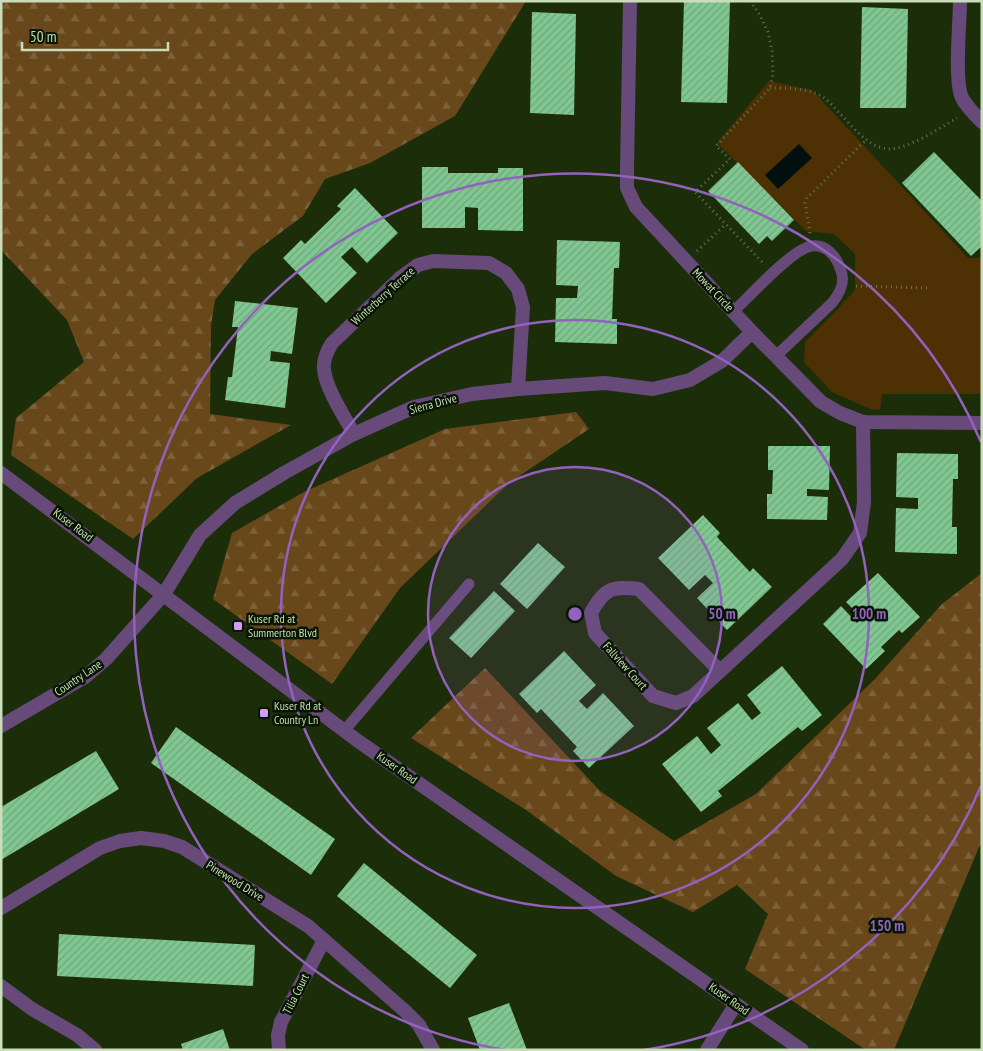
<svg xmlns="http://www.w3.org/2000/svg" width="983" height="1051" font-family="'PT Sans Narrow',sans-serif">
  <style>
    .forest { fill: url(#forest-firs) }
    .green { fill: #4d3003 }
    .water { fill: #01100f }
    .building { fill: url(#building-hatch) }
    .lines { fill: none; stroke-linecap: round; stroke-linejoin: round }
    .path { stroke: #637551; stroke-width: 3; stroke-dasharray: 1 4; stroke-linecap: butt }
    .service { stroke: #674a7a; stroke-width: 11 }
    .minor { stroke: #674a7a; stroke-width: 14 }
    .tertiary { stroke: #674a7a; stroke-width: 14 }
    .ring { fill: none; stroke: #9361be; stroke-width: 2.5 }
    .poi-dot { fill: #d59bfa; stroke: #081500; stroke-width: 2 }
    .labels { text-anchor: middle; stroke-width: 5; stroke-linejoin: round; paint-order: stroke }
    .street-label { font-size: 12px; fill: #caddba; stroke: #081500 }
    .poi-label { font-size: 12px; fill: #caddba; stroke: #081500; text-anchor: start }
    .centre { fill: #9361be; stroke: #081500; stroke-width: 2.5 }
    .ring-label { font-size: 15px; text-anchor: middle; font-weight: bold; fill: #9361be; stroke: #081500; stroke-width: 5; stroke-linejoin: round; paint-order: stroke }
  </style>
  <defs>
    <pattern id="forest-firs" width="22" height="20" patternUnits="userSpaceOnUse" patternTransform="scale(1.25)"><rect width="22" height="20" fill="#68471b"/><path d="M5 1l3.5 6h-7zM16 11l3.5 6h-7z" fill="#7c613a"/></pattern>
    <pattern id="building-hatch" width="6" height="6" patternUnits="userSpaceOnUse" patternTransform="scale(1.25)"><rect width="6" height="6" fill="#80c792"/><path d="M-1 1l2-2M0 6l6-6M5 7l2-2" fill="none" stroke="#6fa67c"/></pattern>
  </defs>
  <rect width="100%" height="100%" fill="#1c2e09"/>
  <g class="forest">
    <path d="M 1,1 L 526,1 L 455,116 L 370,163 L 325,179 L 303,216 L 252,254 L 215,300 L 211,325 L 210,414 L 291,425 L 197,478 L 133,539 L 11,455 L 16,418 L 84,362 L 67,320 L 1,250 Z"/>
    <path d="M 576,412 L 589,429 L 509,483 L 400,588 L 332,684 L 213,599 L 232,533 L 304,492 L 445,429 Z"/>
    <path d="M 982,573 L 982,840 L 894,1050 L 866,1050 L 745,969 L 768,914 L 737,885 L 693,912 L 616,876 L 526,810 L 411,738 L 485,668 L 600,791 L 674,841 L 756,794 L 875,679 L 942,604 Z"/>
  </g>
  <path class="green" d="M 769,81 L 812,90 L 968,258 L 982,258 L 982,394 L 882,394 L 880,410 L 870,409 L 832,392 L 804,362 L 805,342 L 834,313 L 855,290 L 855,254 L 834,234 L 806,231 L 717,143 Z"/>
  <path class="water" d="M 799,144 L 812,158 L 778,189 L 765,175 Z"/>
  <g class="building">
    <path d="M 684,1 L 730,1 L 727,103 L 681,102 Z"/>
    <path d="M 862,7 L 908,9 L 906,108 L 860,108 Z"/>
    <path d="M 532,12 L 576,14 L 574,115 L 530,113 Z"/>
    <path d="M 934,152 L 982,201 L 982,246 L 971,256 L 902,183 Z"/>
    <path d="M 738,162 L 794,220 L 772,241 L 767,236 L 759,244 L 708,191 Z"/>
    <path d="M 422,167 L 448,167 L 448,173 L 498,173 L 498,168 L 523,168 L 523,231 L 478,230 L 478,208 L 465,207 L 465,228 L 422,228 Z"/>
    <path d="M 355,188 L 398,233 L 367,263 L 352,247 L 341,257 L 357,273 L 326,303 L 283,258 L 301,240 L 305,244 L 341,209 L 337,206 Z"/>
    <path d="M 557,240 L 620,242 L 619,268 L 614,268 L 612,319 L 617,319 L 617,344 L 555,342 L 556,298 L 577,298 L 578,286 L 556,285 Z"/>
    <path d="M 235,301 L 298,308 L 292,354 L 271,351 L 270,361 L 290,363 L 285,408 L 225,400 L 228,377 L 232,377 L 238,327 L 232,327 Z"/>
    <path d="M 768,446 L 830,446 L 829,490 L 807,489 L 807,496 L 828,497 L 827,520 L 767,519 L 767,494 L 772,494 L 773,470 L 768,470 Z"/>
    <path d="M 897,453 L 958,454 L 958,479 L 953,479 L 952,527 L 957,527 L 957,554 L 895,552 L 896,508 L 918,509 L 918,498 L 896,497 Z"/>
    <path d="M 703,515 L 720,533 L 717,537 L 750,572 L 753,568 L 772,587 L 727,630 L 697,598 L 713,583 L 705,575 L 689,590 L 658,558 Z"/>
    <path d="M 538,543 L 565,567 L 527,609 L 500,584 Z"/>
    <path d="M 878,573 L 920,617 L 902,633 L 899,630 L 881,647 L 885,651 L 866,669 L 823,624 L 841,606 L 857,623 L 862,618 L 846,602 Z"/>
    <path d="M 494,591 L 515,611 L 471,658 L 449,638 Z"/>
    <path d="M 564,651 L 596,685 L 579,701 L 587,709 L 603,693 L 634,726 L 589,768 L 573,751 L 577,747 L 541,709 L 537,713 L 519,694 Z"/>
    <path d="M 782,666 L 822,715 L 802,731 L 798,727 L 718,791 L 722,796 L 701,812 L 662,764 L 697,736 L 711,754 L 721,745 L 707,728 L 738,703 L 752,720 L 761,713 L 747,695 Z"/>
    <path d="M 176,727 L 335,839 L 311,875 L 151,763 Z"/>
    <path d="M 96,751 L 119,789 L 1,860 L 1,807 Z"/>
    <path d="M 364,863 L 477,955 L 450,988 L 337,896 Z"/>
    <path d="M 59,934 L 255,945 L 253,986 L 57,976 Z"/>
    <path d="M 509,1003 L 527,1050 L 480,1050 L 468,1018 Z"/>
    <path d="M 223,1029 L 230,1050 L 183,1050 L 181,1044 Z"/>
  </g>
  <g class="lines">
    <g class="path">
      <path d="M 750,1 L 758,12 L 768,32 L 772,51 L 773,74 L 770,88 L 716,146 L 730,159 L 695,192 L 763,263"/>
      <path d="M 770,88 C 786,88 809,88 823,97 C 842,111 862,147 888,149 C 907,150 940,128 957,118"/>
      <path d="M 810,233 L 805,203 L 807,198 L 866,140"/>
      <path d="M 697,251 L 726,224"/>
      <path d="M 856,286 L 928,288"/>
    </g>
    <g class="service">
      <path d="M 733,312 C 749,297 793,248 812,246 C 826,244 836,256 840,268 C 846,281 841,292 832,303 L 776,356"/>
      <path d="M 344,731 L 469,584"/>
    </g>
    <g class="minor">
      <path d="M 630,1 L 627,168 L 627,188 L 636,207 L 752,332 L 821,402 L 840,413 L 863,422 L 982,423"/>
      <path d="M 960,1 C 960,23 954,80 962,98 C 967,107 975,115 982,122"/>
      <path d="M 354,434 C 345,418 325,387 324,369 C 323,360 327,351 332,343 L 400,278 L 418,265 L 433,261 L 489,263 L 506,273 L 518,289 L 523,307 L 518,389"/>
      <path d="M 720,671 L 639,589 C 611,586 605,588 591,613 L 595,633 L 653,696 L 676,703 L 693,696 L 842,559 L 860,533 L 864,502 L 863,422"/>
      <path d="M 1,726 L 85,677 L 106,659 L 164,594 L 200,535 L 235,503 L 284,473 L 354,434 L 414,407 L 472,394 L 518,389 L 605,383 L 653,389 L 690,380 L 722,361 L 752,332"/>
      <path d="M 1,908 L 100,848 L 120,841 L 141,838 L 164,841 L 182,847 L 308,926 L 405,1011 L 419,1025 L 433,1050"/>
      <path d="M 1,986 L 32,1009 L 77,1035 L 95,1050"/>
      <path d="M 279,1050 L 278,1035 L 281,1022 L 324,940"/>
      <path d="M 707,1050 L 736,1004"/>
    </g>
    <path class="tertiary" d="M 1,473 L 358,741 L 802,1050"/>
  </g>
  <circle cx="575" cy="614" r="147" fill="#9361be" fill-opacity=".12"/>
  <g class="ring">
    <circle cx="575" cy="614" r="147"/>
    <circle cx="575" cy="614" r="294"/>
    <path d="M981 786A441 441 0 0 1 644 1050M506 1050A441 441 0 1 1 981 442"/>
  </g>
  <g class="poi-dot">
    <rect x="233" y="621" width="10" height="10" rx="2.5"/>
    <rect x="259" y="708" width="10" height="10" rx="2.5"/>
  </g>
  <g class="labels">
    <g class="street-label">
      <text transform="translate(713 290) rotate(47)" y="4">Mowat Circle</text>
      <text transform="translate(383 296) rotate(-42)" y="4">Winterberry Terrace</text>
      <text transform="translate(433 404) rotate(-15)" y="4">Sierra Drive</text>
      <text transform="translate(73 525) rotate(37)" y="4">Kuser Road</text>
      <text transform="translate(625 666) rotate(48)" y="4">Fallview Court</text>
      <text transform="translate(78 678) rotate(-34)" y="4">Country Lane</text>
      <text transform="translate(397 768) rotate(35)" y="4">Kuser Road</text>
      <text transform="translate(235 881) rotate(32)" y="4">Pinewood Drive</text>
      <text transform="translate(296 994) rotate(-63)" y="4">Tilia Court</text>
      <text transform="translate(729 999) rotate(35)" y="4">Kuser Road</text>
    </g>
    <g class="poi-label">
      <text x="248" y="623">Kuser Rd at<tspan x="248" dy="14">Summerton Blvd</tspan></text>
      <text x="274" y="710">Kuser Rd at<tspan x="274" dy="14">Country Ln</tspan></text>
    </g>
  </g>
  <circle cx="575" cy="614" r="8" class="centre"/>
  <g class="ring-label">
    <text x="722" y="619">50 m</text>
    <text x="869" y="619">100 m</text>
    <text x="887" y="931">150 m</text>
  </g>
  <rect width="983" height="1051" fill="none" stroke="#caddba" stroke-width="5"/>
  <path d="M22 42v8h146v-8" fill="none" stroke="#caddba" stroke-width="2.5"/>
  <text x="30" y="42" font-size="15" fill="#caddba" stroke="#081500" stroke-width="4" paint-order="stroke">50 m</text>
</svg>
